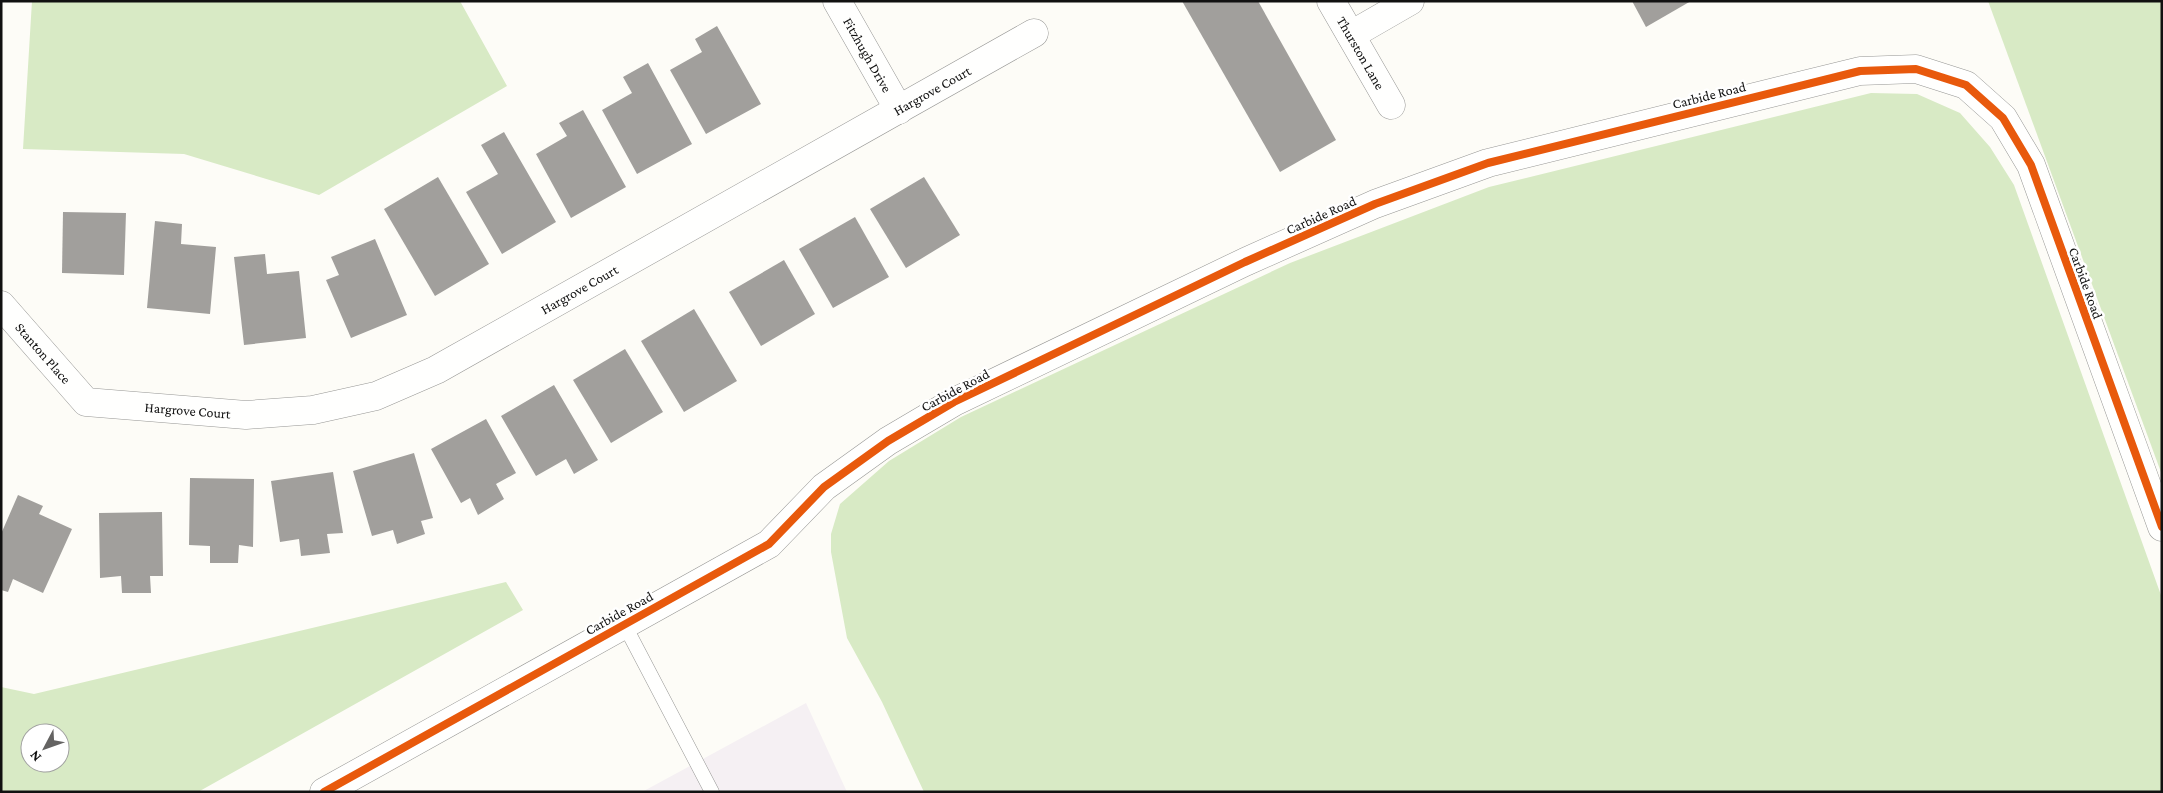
<svg xmlns="http://www.w3.org/2000/svg" width="2163" height="793" font-family="'Crimson Pro',serif">
  <style>
    .industrial { fill: #f5f0f3 }
    .forest { fill: #d8eac5; fill-rule: evenodd }
    .building { fill: #a19f9c }
    .lines { fill: none; stroke-linecap: round; stroke-linejoin: round }
    .lane-casing { stroke: #979795; stroke-width: 15 }
    .street-casing { stroke: #979795; stroke-width: 29 }
    .lane { stroke: #fffffe; stroke-width: 14 }
    .street { stroke: #fffffe; stroke-width: 28 }
    .cycleway-casing { stroke: #fff; stroke-width: 11 }
    .cycleway { stroke: #e8590c; stroke-width: 8 }
    .labels { text-anchor: middle; stroke-width: 5; stroke-linejoin: round; paint-order: stroke }
    .street-label { font-size: 14px; fill: #111; stroke: #fff }
  </style>
  <rect width="100%" height="100%" fill="#fdfcf7"/>
  <path class="industrial" d="M 806,703 L 847,792 L 642,792 Z"/>
  <g class="forest">
    <path d="M 32,1 L 460,1 L 507,86 L 319,195 L 184,154 L 23,149 Z"/>
    <path d="M 1988,1 L 2162,1 L 2162,475 Z"/>
    <path d="M 1871,93 L 1917,94 L 1960,113 L 1990,147 L 2014,185 L 2162,598 L 2162,792 L 924,792 L 882,702 L 847,638 L 831,552 L 831,534 L 840,504 L 889,461 L 961,417 L 1290,263 L 1489,187 Z"/>
    <path d="M 506,582 L 523,610 L 198,792 L 1,792 L 1,687 L 34,694 ZM 30,733 L 60,733 L 60,763 L 30,763 Z"/>
  </g>
  <g class="building">
    <path d="M 1182,1 L 1258,1 L 1336,140 L 1280,172 Z"/>
    <path d="M 1632,1 L 1691,1 L 1646,27 Z"/>
    <path d="M 717,26 L 761,104 L 706,134 L 670,70 L 702,52 L 695,39 Z"/>
    <path d="M 648,63 L 692,144 L 637,174 L 602,110 L 632,93 L 623,77 Z"/>
    <path d="M 583,110 L 626,187 L 571,218 L 536,154 L 567,136 L 559,123 Z"/>
    <path d="M 504,132 L 556,222 L 502,254 L 466,192 L 498,174 L 481,145 Z"/>
    <path d="M 438,177 L 489,264 L 435,296 L 384,209 Z"/>
    <path d="M 924,177 L 960,235 L 906,268 L 870,209 Z"/>
    <path d="M 63,212 L 126,213 L 124,275 L 62,273 Z"/>
    <path d="M 855,217 L 889,277 L 833,308 L 799,249 Z"/>
    <path d="M 155,221 L 182,224 L 181,244 L 216,247 L 210,314 L 147,308 Z"/>
    <path d="M 375,239 L 407,315 L 351,338 L 326,280 L 339,275 L 331,257 Z"/>
    <path d="M 265,254 L 267,274 L 299,271 L 306,338 L 244,345 L 234,257 Z"/>
    <path d="M 784,260 L 815,314 L 761,346 L 729,292 Z"/>
    <path d="M 694,309 L 737,381 L 684,412 L 641,341 Z"/>
    <path d="M 625,349 L 663,412 L 611,443 L 573,380 Z"/>
    <path d="M 554,385 L 598,460 L 574,474 L 566,459 L 536,476 L 501,416 Z"/>
    <path d="M 486,419 L 516,473 L 496,484 L 504,499 L 478,515 L 470,498 L 461,503 L 431,449 Z"/>
    <path d="M 414,453 L 433,518 L 421,521 L 425,534 L 397,544 L 393,530 L 372,536 L 353,471 Z"/>
    <path d="M 333,472 L 343,533 L 327,534 L 330,553 L 301,556 L 299,539 L 280,542 L 271,481 Z"/>
    <path d="M 190,478 L 254,479 L 253,547 L 239,545 L 238,563 L 210,563 L 210,546 L 189,545 Z"/>
    <path d="M 18,495 L 43,506 L 39,514 L 72,529 L 43,593 L 13,579 L 8,592 L 1,590 L 1,534 Z"/>
    <path d="M 162,512 L 163,576 L 150,576 L 151,593 L 122,593 L 121,576 L 100,578 L 99,513 Z"/>
  </g>
  <g class="lines">
    <defs>
      <path id="lane" d="M 624,624 L 712,792"/>
      <g id="street">
        <path id="s1" d="M 837,1 L 899,110"/>
        <path id="s2" d="M 1331,1 L 1391,105"/>
        <path d="M 1351,35 L 1410,1"/>
        <path id="s3" d="M 1,305 L 86,402 L 246,415 L 313,410 L 376,396 L 436,370 L 1034,33"/>
        <path d="M 324,792 L 769,544 L 824,487 L 888,441 L 954,402 L 1245,262 L 1375,204 L 1488,163 L 1860,71 L 1916,69 L 1966,85 L 2003,118 L 2031,165 L 2162,527"/>
      </g>
    </defs>
    <use href="#lane" class="lane-casing"/>
    <use href="#street" class="street-casing"/>
    <use href="#lane" class="lane"/>
    <use href="#street" class="street"/>
    <defs>
      <path id="cycleway" d="M 324,792 L 769,544 L 824,487 L 888,441 L 954,402 L 1245,262 L 1375,204 L 1488,163 L 1860,71 L 1916,69 L 1966,85 L 2003,118 L 2031,165 L 2162,527"/>
    </defs>
    <use href="#cycleway" class="cycleway-casing"/>
    <use href="#cycleway" class="cycleway"/>
  </g>
  <g class="labels">
    <g class="street-label">
      <text dy="5" stroke="none"><textPath href="#s2" startOffset="60">Thurston Lane</textPath></text>
      <text dy="5" stroke="none"><textPath href="#s1" startOffset="62">Fitzhugh Drive</textPath></text>
      <text dy="5" stroke="none"><textPath href="#s3" startOffset="1056">Hargrove Court</textPath></text>
      <text transform="translate(1709 95) rotate(-14)" y="5">Carbide Road</text>
      <text transform="translate(1321 215) rotate(-24)" y="5">Carbide Road</text>
      <text transform="translate(2086 283) rotate(70)" y="5">Carbide Road</text>
      <text dy="5" stroke="none"><textPath href="#s3" startOffset="651">Hargrove Court</textPath></text>
      <text dy="5" stroke="none"><textPath href="#s3" startOffset="64">Stanton Place</textPath></text>
      <text transform="translate(955 390) rotate(-28)" y="5">Carbide Road</text>
      <text dy="5" stroke="none"><textPath href="#s3" startOffset="231">Hargrove Court</textPath></text>
      <text transform="translate(619 613) rotate(-29)" y="5">Carbide Road</text>
    </g>
  </g>
  <rect width="2163" height="793" fill="none" stroke="#111111" stroke-width="5"/>
  <g transform="translate(45 748) rotate(229)"><circle r="24" fill="#ffffff" stroke="#a0a0a0"/>
  <path d="M0-4L9 19L0 12L-9 19Z" fill="#646362"/>
  <text y="-8" font-size="14" font-weight="bold" text-anchor="middle" fill="#111111">N</text>
  </g>
</svg>
